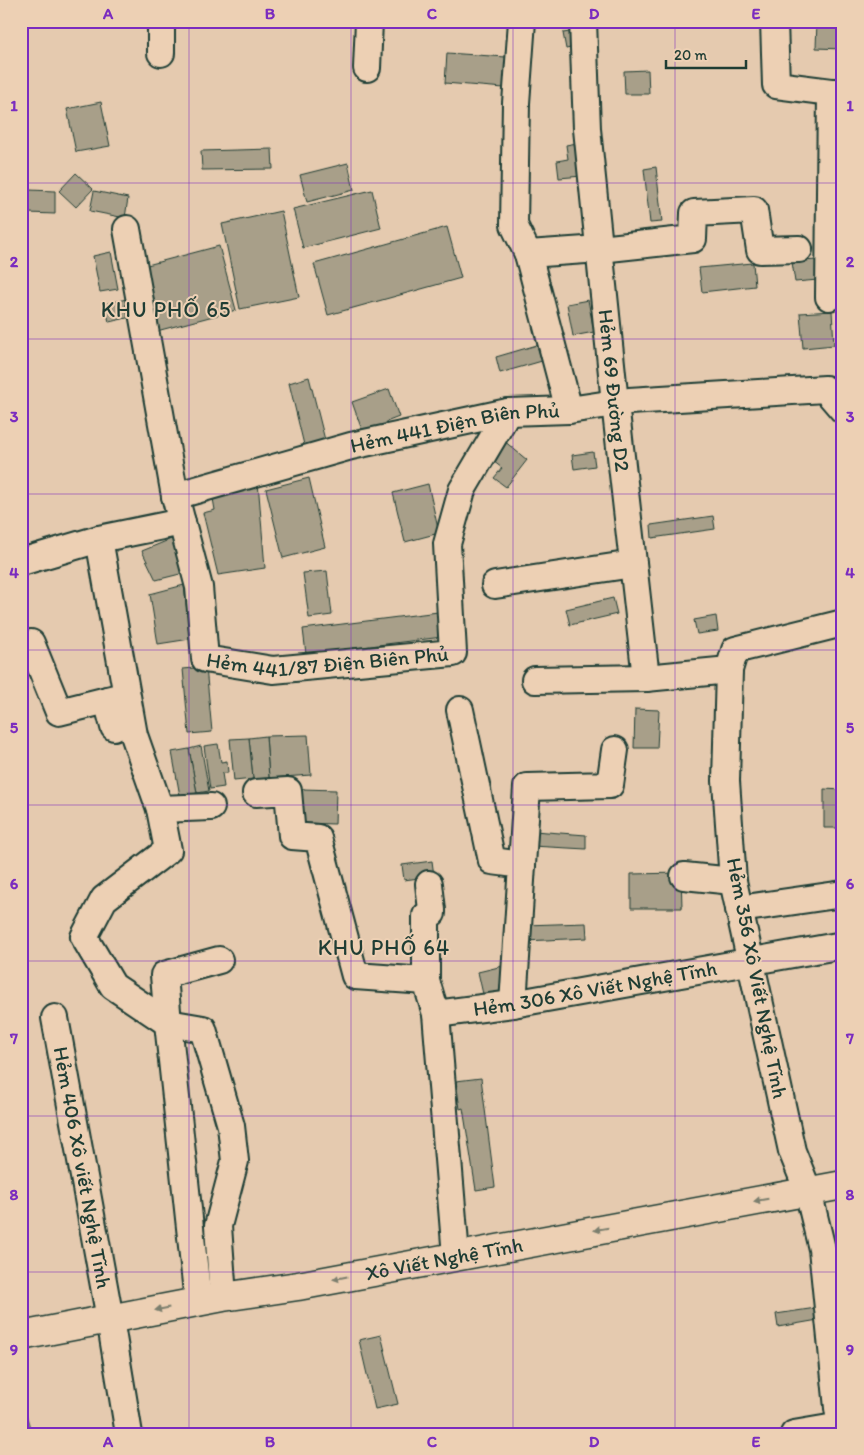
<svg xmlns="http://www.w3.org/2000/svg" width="864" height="1455" font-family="Itim,sans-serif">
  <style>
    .water { fill: #918f7b; stroke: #636e5f }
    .building { fill: #a89f89; stroke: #1f3d34 }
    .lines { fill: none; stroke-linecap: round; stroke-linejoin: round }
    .minor-casing { stroke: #1f3d34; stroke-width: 30 }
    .major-casing { stroke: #1f3d34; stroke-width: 31 }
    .minor { stroke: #edd0b4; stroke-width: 26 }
    .major { stroke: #edd0b4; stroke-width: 28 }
    .oneway { fill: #7c7f6e }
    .grid { fill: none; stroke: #7b2cbf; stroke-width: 1; stroke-opacity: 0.55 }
    .labels { text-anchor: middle; stroke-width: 4; stroke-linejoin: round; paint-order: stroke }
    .street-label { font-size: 21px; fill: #1f3d34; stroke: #edd0b4 }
    .neighbourhood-label { font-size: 22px; letter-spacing: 1px; fill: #1f3d34; stroke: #edd0b4 }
    .neatline { fill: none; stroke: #7b2cbf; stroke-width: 2 }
    .grid-label { font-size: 16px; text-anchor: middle; font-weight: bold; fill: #7b2cbf }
  </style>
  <rect width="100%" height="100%" fill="#e5caaf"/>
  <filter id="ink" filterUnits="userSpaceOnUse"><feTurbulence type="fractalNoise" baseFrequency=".02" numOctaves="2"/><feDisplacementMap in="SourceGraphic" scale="10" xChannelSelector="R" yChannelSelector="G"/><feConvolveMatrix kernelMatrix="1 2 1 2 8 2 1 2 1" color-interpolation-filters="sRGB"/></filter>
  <g filter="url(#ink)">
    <path class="water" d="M 21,1396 L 32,1434 L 21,1434 Z"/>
    <g class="building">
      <path d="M 817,21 L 843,21 L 843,49 L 816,48 Z"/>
      <path d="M 577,31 L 580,46 L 566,49 L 563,33 Z"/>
      <path d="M 447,53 L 506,57 L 504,88 L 445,83 Z"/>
      <path d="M 648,70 L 649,94 L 625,94 L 624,71 Z"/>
      <path d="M 101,102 L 110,146 L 76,152 L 67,109 Z"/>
      <path d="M 577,143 L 582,176 L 559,178 L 557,161 L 568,159 L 566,145 Z"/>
      <path d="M 272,149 L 273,169 L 202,170 L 201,151 Z"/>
      <path d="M 348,163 L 354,190 L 307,202 L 300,175 Z"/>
      <path d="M 656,167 L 662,222 L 650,223 L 644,169 Z"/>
      <path d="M 76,173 L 93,189 L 76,207 L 59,191 Z"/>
      <path d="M 29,190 L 55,191 L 55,214 L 28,213 Z"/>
      <path d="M 372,190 L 381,228 L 303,248 L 293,209 Z"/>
      <path d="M 94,191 L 128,198 L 125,218 L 90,211 Z"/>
      <path d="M 281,211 L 299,297 L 240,309 L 222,224 Z"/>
      <path d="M 447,227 L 461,278 L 328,315 L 314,264 Z"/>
      <path d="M 219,246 L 236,310 L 153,332 L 136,268 Z"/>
      <path d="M 111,252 L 118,289 L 100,292 L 93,256 Z"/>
      <path d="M 816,260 L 818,280 L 795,282 L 792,262 Z"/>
      <path d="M 753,263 L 755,286 L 702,292 L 699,268 Z"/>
      <path d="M 135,297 L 140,315 L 109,322 L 105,304 Z"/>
      <path d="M 588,300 L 594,332 L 573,336 L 567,304 Z"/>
      <path d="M 832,311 L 834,345 L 803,348 L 800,313 Z"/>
      <path d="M 537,345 L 542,361 L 500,373 L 496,357 Z"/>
      <path d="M 309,377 L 326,444 L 305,449 L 289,383 Z"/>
      <path d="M 389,389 L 399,417 L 386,422 L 387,425 L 363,433 L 352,402 Z"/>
      <path d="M 503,440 L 527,460 L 506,487 L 494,478 L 502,468 L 489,458 Z"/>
      <path d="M 593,452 L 595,466 L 574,469 L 572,455 Z"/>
      <path d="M 309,478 L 325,547 L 283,558 L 266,489 Z"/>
      <path d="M 258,482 L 265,568 L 218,575 L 203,513 L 215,510 L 212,493 Z"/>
      <path d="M 428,484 L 439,533 L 405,542 L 393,493 Z"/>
      <path d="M 713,516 L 715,529 L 652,538 L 651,525 Z"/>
      <path d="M 181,535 L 188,572 L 156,580 L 142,551 Z"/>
      <path d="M 327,571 L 332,615 L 309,618 L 303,573 Z"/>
      <path d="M 184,585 L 190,639 L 158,644 L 150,594 Z"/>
      <path d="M 613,598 L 617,614 L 570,625 L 566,609 Z"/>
      <path d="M 446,611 L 450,636 L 306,654 L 303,629 Z"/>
      <path d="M 716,616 L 718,631 L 697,634 L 694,620 Z"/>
      <path d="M 206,667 L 212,732 L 189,734 L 183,669 Z"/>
      <path d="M 635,709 L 659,710 L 657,748 L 634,748 Z"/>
      <path d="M 308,735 L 311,775 L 269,778 L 266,736 Z"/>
      <path d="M 266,736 L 269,778 L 253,779 L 249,738 Z"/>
      <path d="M 249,738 L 253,779 L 234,781 L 230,739 Z"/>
      <path d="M 218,744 L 221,762 L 227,761 L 228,773 L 222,773 L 224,787 L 210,789 L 204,746 Z"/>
      <path d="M 201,746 L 209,791 L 197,793 L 189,749 Z"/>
      <path d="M 189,749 L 197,793 L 180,796 L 172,752 Z"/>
      <path d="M 302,789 L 336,790 L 335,824 L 301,823 Z"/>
      <path d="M 824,789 L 843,790 L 843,828 L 824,828 Z"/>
      <path d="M 534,831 L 586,835 L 586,849 L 532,846 Z"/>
      <path d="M 432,861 L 434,876 L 404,880 L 402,865 Z"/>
      <path d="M 681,873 L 682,908 L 631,908 L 631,874 Z"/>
      <path d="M 586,923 L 587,938 L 525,941 L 525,925 Z"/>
      <path d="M 503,966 L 510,996 L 485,1003 L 478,972 Z"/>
      <path d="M 481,1078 L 495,1187 L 476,1190 L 463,1108 L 460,1109 L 456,1081 Z"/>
      <path d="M 816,1308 L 818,1320 L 778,1327 L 776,1314 Z"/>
      <path d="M 381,1335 L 398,1404 L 375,1409 L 359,1340 Z"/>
    </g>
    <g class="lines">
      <defs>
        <g id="minor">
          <path d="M 161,21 L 161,53"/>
          <path d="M 522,21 L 516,103 L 514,225 L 528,254 L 569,410"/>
          <path id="s1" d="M 583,21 L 587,129 L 615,403 L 646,678"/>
          <path d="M 774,21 L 776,85 L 831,92"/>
          <path d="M 367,68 L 369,21"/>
          <path id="s2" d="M 127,229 L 175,496 L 199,587 L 205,659 L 273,670 L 453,653 L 447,544 L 462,490 L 508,412"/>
          <path d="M 528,254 L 600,249 L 693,239 L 694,213 L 754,210 L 760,250 L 799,249"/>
          <path d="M 829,297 L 831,92 L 843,92"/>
          <path id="s3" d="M 175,496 L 351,446 L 508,412 L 569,410 L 629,401 L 825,389 L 843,410"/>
          <path d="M 99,539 L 134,735 L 160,809 L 211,807"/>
          <path d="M 21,562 L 99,539 L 182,522"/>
          <path d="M 495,585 L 633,564"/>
          <path d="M 31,643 L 59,712 L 107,700"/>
          <path d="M 535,680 L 646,678 L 729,670"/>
          <path d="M 460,710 L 492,861 L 522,865 L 513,1004"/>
          <path d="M 114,727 L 107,700 L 124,696"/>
          <path d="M 256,793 L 288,791 L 292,836 L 318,838 L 355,976 L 426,981 L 436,1014 L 456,1256"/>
          <path d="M 160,809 L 168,850 L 104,899 L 84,937 L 113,986 L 168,1023 L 203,1029 L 231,1126 L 235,1161 L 218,1226 L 223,1297"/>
          <path d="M 522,865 L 527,787 L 610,785 L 615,750"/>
          <path d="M 684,876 L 733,881"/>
          <path d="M 739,909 L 843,894"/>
          <path d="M 426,981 L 426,916 L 432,913 L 432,910 L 429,884"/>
          <path id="s4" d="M 436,1014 L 513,1004 L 843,945"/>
          <path id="s5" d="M 55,1018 L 110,1319 L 129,1434"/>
          <path d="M 198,1302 L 168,1023 L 164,975 L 219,960"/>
          <path d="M 794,1434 L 841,1426"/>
          <path d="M 842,1434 L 838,1408 L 822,1249 L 808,1191 L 792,1151 L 733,881 L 726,781 L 729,670 L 735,650 L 843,623"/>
        </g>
        <g id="major">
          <path id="s6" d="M 21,1336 L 223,1297 L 298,1286 L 843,1185"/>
        </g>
      </defs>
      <use href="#minor" class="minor-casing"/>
      <use href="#major" class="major-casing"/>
      <use href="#minor" class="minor"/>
      <use href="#major" class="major"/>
    </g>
    <defs><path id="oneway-solid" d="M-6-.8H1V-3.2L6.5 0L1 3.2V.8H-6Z" transform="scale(1.25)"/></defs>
    <g class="oneway">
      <use href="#oneway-solid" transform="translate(761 1200) rotate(170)"/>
      <use href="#oneway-solid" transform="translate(601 1229) rotate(170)"/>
      <use href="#oneway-solid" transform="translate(340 1278) rotate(169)"/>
      <use href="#oneway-solid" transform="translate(162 1309) rotate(169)"/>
    </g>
  </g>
  <path class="grid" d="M 189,21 L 189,1434M 351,21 L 351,1434M 513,21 L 513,1434M 675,21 L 675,1434M 21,183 L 843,183M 21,339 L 843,339M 21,494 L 843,494M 21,650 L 843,650M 21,805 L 843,805M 21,961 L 843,961M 21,1116 L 843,1116M 21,1272 L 843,1272"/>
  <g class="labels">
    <g class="street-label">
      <text dy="7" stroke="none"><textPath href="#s1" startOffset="371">Hẻm 69 Đường D2</textPath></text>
      <text dy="7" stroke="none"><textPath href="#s3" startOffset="289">Hẻm 441 Điện Biên Phủ</textPath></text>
      <text dy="7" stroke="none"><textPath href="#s2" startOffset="561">Hẻm 441/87 Điện Biên Phủ</textPath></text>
      <text transform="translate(757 978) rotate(79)" y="7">Hẻm 356 Xô Viết Nghệ Tĩnh</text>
      <text dy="7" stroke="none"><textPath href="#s4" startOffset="161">Hẻm 306 Xô Viết Nghệ Tĩnh</textPath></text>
      <text dy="7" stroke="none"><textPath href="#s5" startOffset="152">Hẻm 406 Xô viết Nghệ Tĩnh</textPath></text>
      <text dy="7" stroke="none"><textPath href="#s6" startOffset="430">Xô Viết Nghệ Tĩnh</textPath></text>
    </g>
    <g class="neighbourhood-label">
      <text x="166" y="317">KHU PHỐ 65</text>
      <text x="384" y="955">KHU PHỐ 64</text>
    </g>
  </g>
  <rect width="864" height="1455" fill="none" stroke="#edd0b4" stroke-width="55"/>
  <path d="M666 60v8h80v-8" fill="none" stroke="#1f3d34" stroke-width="2.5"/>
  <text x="674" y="60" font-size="15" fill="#1f3d34" stroke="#edd0b4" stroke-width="4" paint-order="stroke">20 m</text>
  <rect x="28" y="28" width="808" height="1400" class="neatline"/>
  <g class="grid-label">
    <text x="108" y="19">A</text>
    <text x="270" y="19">B</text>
    <text x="432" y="19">C</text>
    <text x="594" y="19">D</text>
    <text x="756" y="19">E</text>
    <text x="14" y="111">1</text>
    <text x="850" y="111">1</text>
    <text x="14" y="267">2</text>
    <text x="850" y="267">2</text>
    <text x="14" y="422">3</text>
    <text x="850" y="422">3</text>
    <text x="14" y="578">4</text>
    <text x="850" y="578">4</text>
    <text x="14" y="733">5</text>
    <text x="850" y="733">5</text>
    <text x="14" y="889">6</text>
    <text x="850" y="889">6</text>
    <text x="14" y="1044">7</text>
    <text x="850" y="1044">7</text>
    <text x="14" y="1200">8</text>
    <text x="850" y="1200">8</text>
    <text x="14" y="1355">9</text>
    <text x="850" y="1355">9</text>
    <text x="108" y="1447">A</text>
    <text x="270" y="1447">B</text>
    <text x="432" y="1447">C</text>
    <text x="594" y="1447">D</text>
    <text x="756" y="1447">E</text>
  </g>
</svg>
